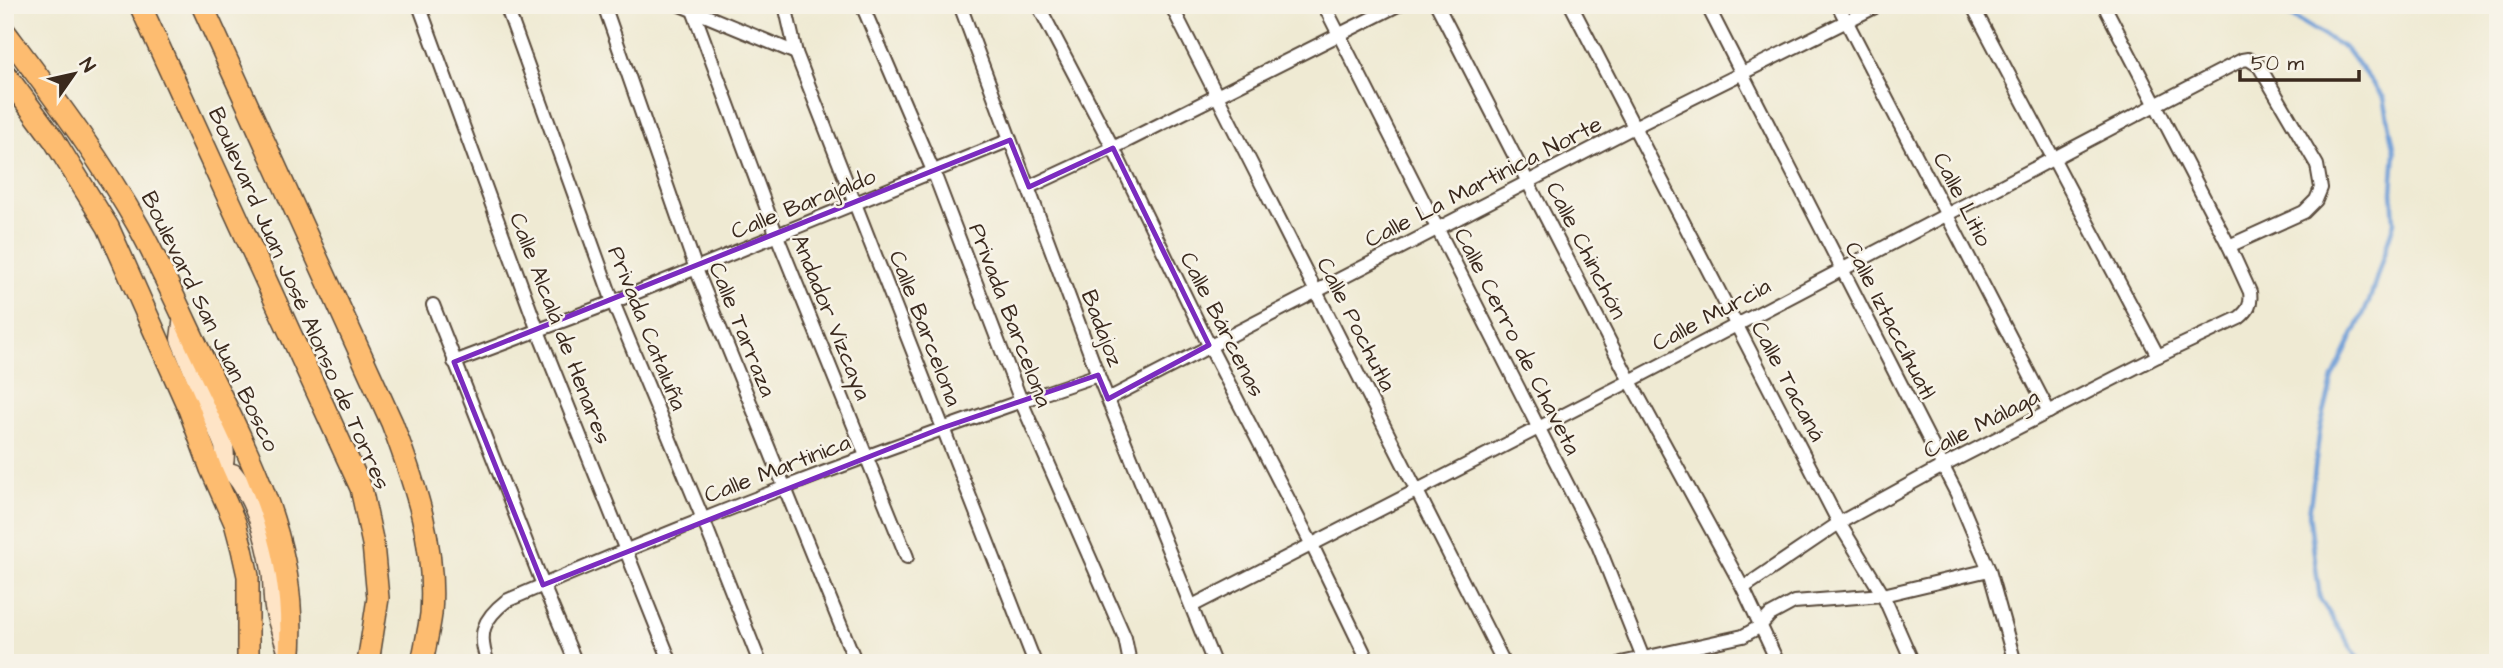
<svg xmlns="http://www.w3.org/2000/svg" width="2503" height="668" font-family="'Architects Daughter',sans-serif">
  <style>
    .lines { fill: none; stroke-linecap: round; stroke-linejoin: round }
    .stream { stroke: #6c9cd6; stroke-width: 4.5 }
    .street-casing { stroke: #564739; stroke-width: 16 }
    .secondary-casing { stroke: #564739; stroke-width: 21 }
    .primary-casing { stroke: #564739; stroke-width: 24 }
    .street { stroke: #fff; stroke-width: 12 }
    .secondary { stroke: #fee4c6; stroke-width: 18 }
    .primary { stroke: #fdbc70; stroke-width: 21 }
    .marked { fill: none; stroke: #7b2cbf; stroke-width: 5; stroke-linejoin: round }
    .labels { text-anchor: middle; stroke-width: 5; stroke-linejoin: round; paint-order: stroke }
    .street-label { font-size: 23px; fill: #3b2a1e; stroke: #f7f3e8 }
  </style>
  <rect width="100%" height="100%" fill="#f7f3e8"/>
  <filter id="ink" filterUnits="userSpaceOnUse"><feTurbulence type="fractalNoise" baseFrequency=".0143" numOctaves="2"/><feDisplacementMap in="SourceGraphic" scale="14" xChannelSelector="R" yChannelSelector="G"/><feConvolveMatrix kernelMatrix="1 2 1 2 8 2 1 2 1" color-interpolation-filters="sRGB"/></filter>
  <filter id="wash" filterUnits="userSpaceOnUse"><feTurbulence type="fractalNoise" baseFrequency=".00686" numOctaves="4" result="noise"/><feDisplacementMap in="SourceGraphic" scale="28" xChannelSelector="R" yChannelSelector="G"/><feGaussianBlur stdDeviation="1.57" result="paint"/><feColorMatrix in="noise" values="0 0 0 0 0 0 0 0 0 0 0 0 0 0 0 0 0 1.4 0 .05"/><feComposite in="paint" operator="in"/></filter>
  <g filter="url(#wash)">
    <rect width="100%" height="100%" fill="#efead3"/>
    <g class="lines">
      <path class="stream" d="M 2269,5 L 2298,20 L 2346,49 L 2384,98 L 2395,152 L 2392,192 L 2394,222 L 2369,302 L 2333,377 L 2320,429 L 2309,514 L 2320,599 L 2361,663"/>
    </g>
  </g>
  <g filter="url(#ink)">
    <g class="lines">
      <defs>
        <g id="street">
          <path d="M 419,5 L 538,331 L 671,663"/>
          <path d="M 506,5 L 613,302 L 703,519 L 760,663"/>
          <path d="M 604,5 L 696,269 L 856,663"/>
          <path d="M 680,5 L 796,53"/>
          <path d="M 785,5 L 796,53 L 1035,663"/>
          <path d="M 862,5 L 934,173 L 1021,401 L 1125,638 L 1130,663"/>
          <path d="M 960,5 L 1098,375 L 1214,663"/>
          <path d="M 1038,5 L 1113,148 L 1209,345 L 1312,545 L 1369,663"/>
          <path d="M 1171,5 L 1504,663"/>
          <path d="M 1324,5 L 1598,545 L 1645,663"/>
          <path d="M 1437,5 L 1630,381 L 1743,588 L 1778,663"/>
          <path d="M 1571,5 L 1839,523 L 1883,595 L 1913,663"/>
          <path d="M 1707,5 L 1956,492 L 1989,570 L 2015,663"/>
          <path d="M 1838,5 L 2049,412"/>
          <path d="M 1972,5 L 2158,356"/>
          <path d="M 694,13 L 777,236 L 907,557"/>
          <path d="M 1029,187 L 1113,148 L 1398,5"/>
          <path d="M 433,305 L 543,585 L 576,663"/>
          <path d="M 454,362 L 613,302 L 1010,140"/>
          <path d="M 1108,399 L 1634,127 L 1879,5"/>
          <path d="M 1743,588 L 1839,523 L 1943,466 L 2158,356 L 2239,318 C 2248,311 2252,304 2250,292 L 2229,246 L 2107,11"/>
          <path d="M 1192,606 L 1630,381 L 2157,104 L 2242,60 L 2248,59 L 2259,66 L 2317,165 L 2321,188 L 2316,200 L 2304,212 L 2229,246"/>
          <path d="M 488,663 C 477,634 483,619 506,601 C 700,517 898,442 1098,375"/>
          <path d="M 1621,663 L 1743,636 L 1759,627 L 1770,615 L 1794,602 L 1883,595 L 1989,570"/>
        </g>
        <g id="secondary">
          <path d="M 183,316 L 180,339 L 224,446 C 226,460 225,468 215,479"/>
          <path d="M 211,469 L 233,473 C 254,498 266,538 271,570 C 273,583 272,596 274,608 C 277,623 283,637 287,651"/>
        </g>
        <g id="primary">
          <path d="M 140,5 L 361,488 L 373,544 L 378,598 L 368,663"/>
          <path d="M 202,5 L 392,423 C 416,487 436,545 431,614 C 429,630 425,647 422,663"/>
          <path d="M 5,32 C 53,96 101,159 140,229 C 165,275 186,324 209,371 C 255,467 301,554 289,663"/>
          <path d="M 5,74 L 54,140 L 108,227 L 189,409 L 211,469 L 235,523 L 242,549 L 248,576 L 248,663"/>
        </g>
      </defs>
      <use href="#street" class="street-casing"/>
      <use href="#secondary" class="secondary-casing"/>
      <use href="#primary" class="primary-casing"/>
      <use href="#street" class="street"/>
      <use href="#secondary" class="secondary"/>
      <use href="#primary" class="primary"/>
    </g>
  </g>
  <path class="marked" d="M 1010,140 L 1029,187 L 1113,148 L 1209,345 L 1108,399 L 1098,375 L 942,428 L 543,585 L 454,362 Z"/>
  <g class="labels">
    <g class="street-label">
      <text transform="translate(1483 181) rotate(-27)" y="8">Calle La Martinica Norte</text>
      <text transform="translate(1963 199) rotate(63)" y="8">Calle Litio</text>
      <text transform="translate(803 203) rotate(-22)" y="8">Calle Barajaldo</text>
      <text transform="translate(1587 250) rotate(63)" y="8">Calle Chinchón</text>
      <text transform="translate(300 298) rotate(66)" y="8">Boulevard Juan José Alonso de Torres</text>
      <text transform="translate(1711 314) rotate(-28)" y="8">Calle Murcia</text>
      <text transform="translate(1011 315) rotate(69)" y="8">Privada Barcelona</text>
      <text transform="translate(832 317) rotate(68)" y="8">Andador Vizcaya</text>
      <text transform="translate(1891 320) rotate(63)" y="8">Calle Iztaccíhuatl</text>
      <text transform="translate(211 321) rotate(64)" y="8">Boulevard San Juan Bosco</text>
      <text transform="translate(1223 324) rotate(63)" y="8">Calle Bárcenas</text>
      <text transform="translate(1357 324) rotate(63)" y="8">Calle Pochutla</text>
      <text transform="translate(561 328) rotate(69)" y="8">Calle Alcalá de Henares</text>
      <text transform="translate(648 328) rotate(68)" y="8">Privada Cataluña</text>
      <text transform="translate(926 328) rotate(69)" y="8">Calle Barcelona</text>
      <text transform="translate(1103 328) rotate(69)" y="8">Badajoz</text>
      <text transform="translate(743 329) rotate(68)" y="8">Calle Tarraza</text>
      <text transform="translate(1518 341) rotate(63)" y="8">Calle Cerro de Chaveta</text>
      <text transform="translate(1789 381) rotate(62)" y="8">Calle Tacaná</text>
      <text transform="translate(1981 423) rotate(-27)" y="8">Calle Málaga</text>
      <text transform="translate(777 468) rotate(-21)" y="8">Calle Martinica</text>
    </g>
  </g>
  <rect width="2503" height="668" fill="none" stroke="#f7f3e8" stroke-width="28"/>
  <g transform="translate(74 74) rotate(56)" stroke="#f7f3e8" stroke-width="5" paint-order="stroke">
  <path d="M0-5L12 26L0 18L-12 26Z" fill="#3b2a1e"/>
  <text y="-10" font-size="19" font-weight="bold" text-anchor="middle" fill="#3b2a1e">N</text>
  </g>
  <path d="M2240 70v10h119v-10" fill="none" stroke="#3b2a1e" stroke-width="3.5"/>
  <text x="2251" y="70" font-size="21" fill="#3b2a1e" stroke="#f7f3e8" stroke-width="5" paint-order="stroke">50 m</text>
</svg>
